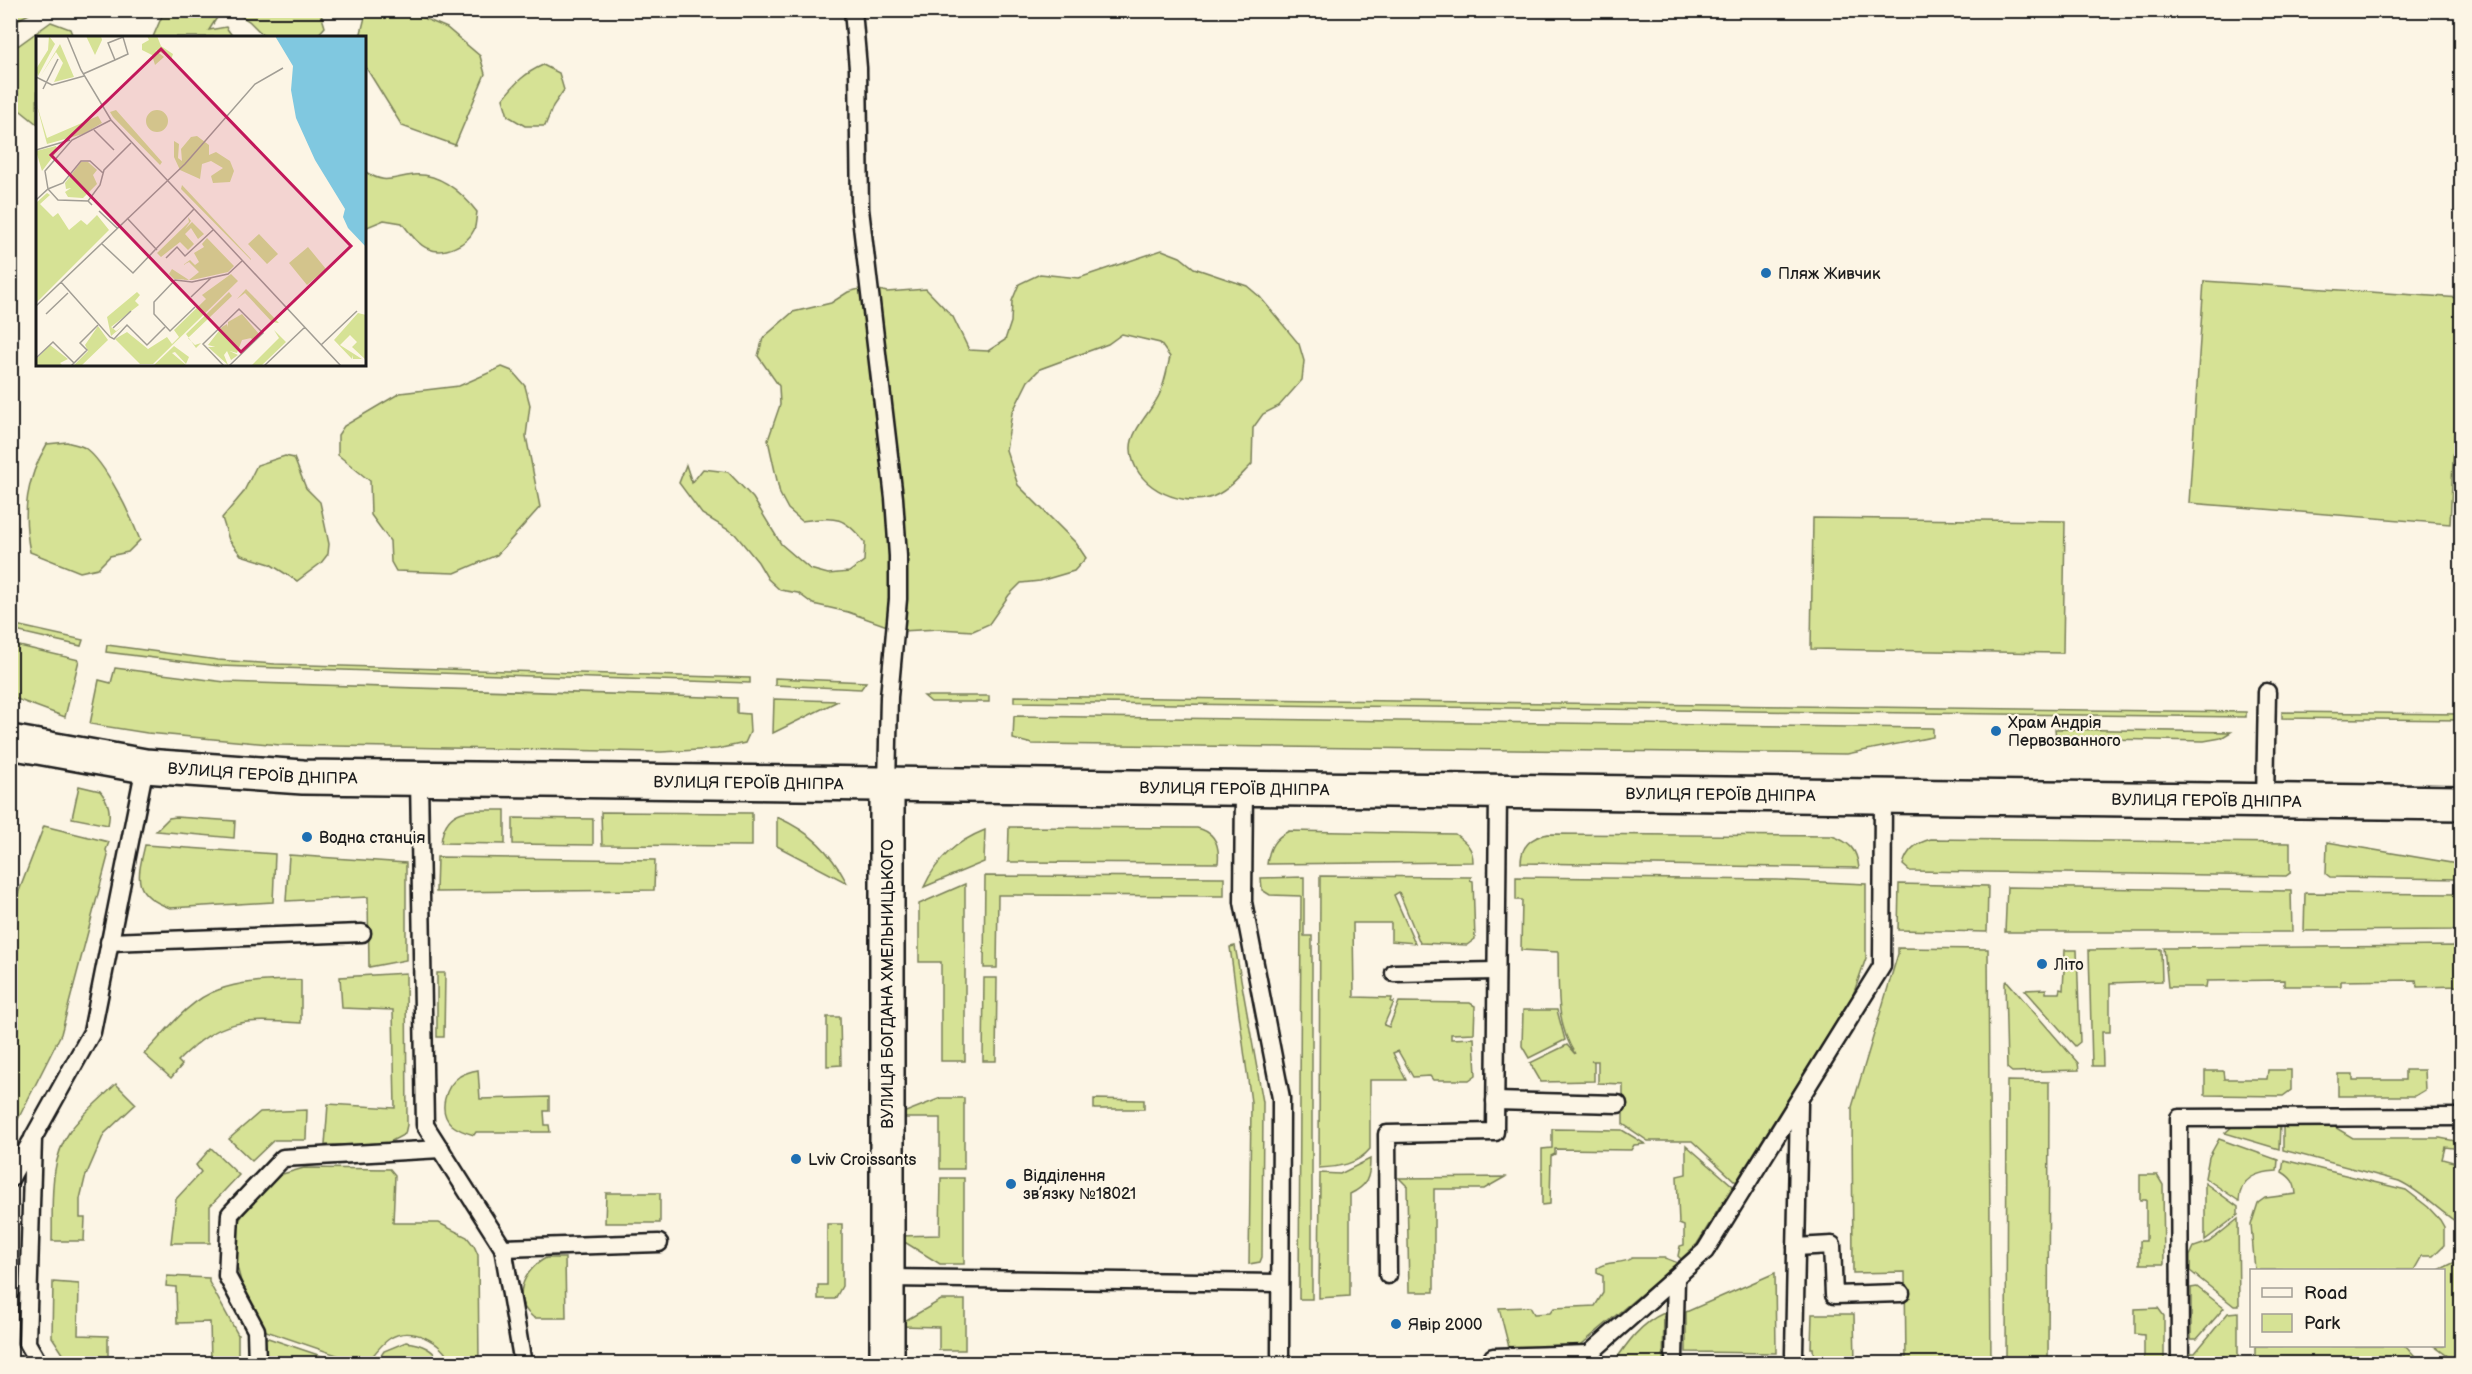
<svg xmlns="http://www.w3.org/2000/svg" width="2472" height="1374" font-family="'Balsamiq Sans',sans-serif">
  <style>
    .green { fill: #d6e295; stroke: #797f58; stroke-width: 1.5 }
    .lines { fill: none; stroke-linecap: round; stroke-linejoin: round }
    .service-casing { stroke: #1c1c1c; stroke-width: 21 }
    .tertiary-casing { stroke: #1c1c1c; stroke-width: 38 }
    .secondary-casing { stroke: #1c1c1c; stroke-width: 38 }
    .service { stroke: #fcf5e5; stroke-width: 16 }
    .tertiary { stroke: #fcf5e5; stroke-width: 33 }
    .secondary { stroke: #fcf5e5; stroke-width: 33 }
    .poi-dot { fill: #1f6fb2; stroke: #fcf5e5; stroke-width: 2 }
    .labels { text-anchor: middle; stroke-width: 4.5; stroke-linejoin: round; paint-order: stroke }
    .poi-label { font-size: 16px; fill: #1c1c1c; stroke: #fcf5e5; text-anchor: start }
    .street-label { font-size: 16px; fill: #1c1c1c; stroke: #fcf5e5 }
    .inset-road { fill: none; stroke: #a29e95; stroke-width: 1.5 }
    .view { fill: #c2185b; fill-opacity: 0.15; stroke: #c2185b; stroke-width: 3 }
    .inset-edge { fill: none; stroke: #1c1c1c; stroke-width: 3 }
  </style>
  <rect width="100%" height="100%" fill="#fcf5e5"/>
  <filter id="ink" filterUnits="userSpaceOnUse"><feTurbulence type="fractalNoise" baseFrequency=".0167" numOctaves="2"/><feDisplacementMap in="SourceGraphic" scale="12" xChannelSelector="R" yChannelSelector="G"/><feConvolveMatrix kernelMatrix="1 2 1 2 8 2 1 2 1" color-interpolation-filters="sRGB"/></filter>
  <g filter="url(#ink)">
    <g class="green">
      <path d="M 11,10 L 127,10 L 127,11 L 123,17 L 33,12 L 11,23 Z"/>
      <path d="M 158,11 L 320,11 L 325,27 L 316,37 L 265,37 L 249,21 L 235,12 L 218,16 L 209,30 L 226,27 L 233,37 L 153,37 L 162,16 Z"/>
      <path d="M 370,11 L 407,11 L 447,28 L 480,56 L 485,74 L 455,145 L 402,126 L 365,66 L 364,38 L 360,37 L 365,17 Z"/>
      <path d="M 51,22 L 70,29 L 73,37 L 38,38 L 37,124 L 11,103 L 11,47 L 19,45 Z"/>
      <path d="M 543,65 L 559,73 L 564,90 L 553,106 L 545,126 L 525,126 L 508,116 L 503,99 C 515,83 525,73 543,65 Z"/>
      <path d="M 364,171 C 387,186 391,177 414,175 C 440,173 462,193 477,212 C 476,217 476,225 474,230 C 467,245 444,255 429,249 C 418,245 409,232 402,223 L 384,220 L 365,228 Z"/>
      <path d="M 1162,250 L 1180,257 L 1194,268 L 1247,286 L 1260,297 L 1299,344 L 1304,361 L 1302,380 L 1279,406 L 1263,414 L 1253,428 L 1252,464 C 1239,477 1227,493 1209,498 C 1177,507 1132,485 1131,449 C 1130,430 1154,409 1160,393 C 1165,382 1167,369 1170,357 L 1160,343 L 1122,334 L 1108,344 L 1040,369 L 1028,381 L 1012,413 L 1006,450 L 1018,485 L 1076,543 L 1086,558 L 1074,571 L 1040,581 L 1021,583 L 1009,595 L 989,624 L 973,631 L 939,629 L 901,631 L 848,612 L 813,604 L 798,593 L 780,590 L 768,579 L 758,562 L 735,534 L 702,514 L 679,483 L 686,465 L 692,483 L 703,469 L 728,472 L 753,498 L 781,544 L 810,569 L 828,574 L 849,572 L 864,561 L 865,543 C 843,515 836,517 802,521 L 788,509 L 780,494 L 768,440 L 780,405 L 779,386 L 758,356 L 763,338 L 793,312 L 831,303 L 848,292 L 867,287 L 887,292 L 926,289 L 953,317 L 969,350 L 988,351 L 1005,340 L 1011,322 L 1012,301 L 1019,284 L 1040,274 L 1079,278 Z"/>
      <path d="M 2204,281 L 2461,298 L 2450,524 L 2189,503 Z"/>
      <path d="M 502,367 L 512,371 L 525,386 L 530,405 L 526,436 L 540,507 L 497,555 L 455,573 L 396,571 L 391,562 L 390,541 L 371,515 L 370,481 L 338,455 L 338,435 L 344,426 L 400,393 L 459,386 Z"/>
      <path d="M 67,442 C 72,444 80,445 85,448 C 106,463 131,516 140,540 L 128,552 L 110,556 L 98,568 L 80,572 L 30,552 C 22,511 26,480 47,444 Z"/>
      <path d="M 285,456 L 294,458 L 306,488 L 320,502 L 329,544 L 328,554 L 321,563 L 297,581 L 270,564 L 241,555 L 229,540 L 222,518 L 243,493 L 257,465 Z"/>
      <path d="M 1813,518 L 2065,521 L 2063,653 L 1811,649 Z"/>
      <path d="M 11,624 L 83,640 L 81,646 L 11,630 Z"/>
      <path d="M 11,644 L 79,660 L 65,717 L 11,697 Z"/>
      <path d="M 107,645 L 218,660 L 275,664 L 750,678 L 750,683 L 219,666 L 106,652 Z"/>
      <path d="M 115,668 L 225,682 L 737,698 L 737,713 L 749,714 L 750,732 L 745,743 L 717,749 L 661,752 L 280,745 L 147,733 L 90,724 L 99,680 L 111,683 Z"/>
      <path d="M 775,678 L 866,682 L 861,689 L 775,685 Z"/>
      <path d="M 924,696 L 989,696 L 989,702 L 931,702 Z"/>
      <path d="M 1014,696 L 2246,712 L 2246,717 L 1014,702 Z"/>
      <path d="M 774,699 L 838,701 L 773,733 Z"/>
      <path d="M 2282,712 L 2461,714 L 2462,720 L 2282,718 Z"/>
      <path d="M 1014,716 L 1933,728 L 1933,737 L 1847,754 L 1032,744 L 1013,739 Z"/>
      <path d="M 2055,729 L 2056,729 L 2231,732 L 2221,738 L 2204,741 L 2056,738 Z"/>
      <path d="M 79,786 L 100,791 C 109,802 111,812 108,825 L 72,818 Z"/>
      <path d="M 505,810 L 505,844 L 441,843 C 445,803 475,811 505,810 Z"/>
      <path d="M 601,812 L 752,813 L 752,846 L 602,845 Z"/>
      <path d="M 176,817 L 235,821 L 234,838 L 156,831 L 169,818 Z"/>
      <path d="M 777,817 C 812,833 829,850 847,883 L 777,846 Z"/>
      <path d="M 513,818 L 593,819 L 593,845 L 513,844 Z"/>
      <path d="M 44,826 L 109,842 L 106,850 L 108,856 L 61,1034 L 11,1133 L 11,912 Z"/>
      <path d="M 1009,827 L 1197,828 C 1215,832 1220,846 1218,863 L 1008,862 Z"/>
      <path d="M 985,830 L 984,862 L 924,887 C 937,859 955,842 985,830 Z"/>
      <path d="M 1289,831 L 1455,834 C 1466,842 1473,848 1473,862 L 1267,864 C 1269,848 1274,838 1289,831 Z"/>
      <path d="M 1548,834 L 1832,836 C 1849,842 1857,849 1859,868 L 1521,863 C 1521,846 1531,837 1548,834 Z"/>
      <path d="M 1931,839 L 2290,843 L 2290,873 L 2286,876 L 1910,871 L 1903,865 C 1907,850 1916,843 1931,839 Z"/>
      <path d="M 2327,842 L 2457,864 L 2458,879 L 2330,877 L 2326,874 Z"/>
      <path d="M 145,845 L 275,854 L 273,902 L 170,908 C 132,894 137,879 145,845 Z"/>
      <path d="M 289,855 L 406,863 L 406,960 L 369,967 L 368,897 L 286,901 Z"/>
      <path d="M 437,857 L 655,860 L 654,890 L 436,892 Z"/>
      <path d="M 985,876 L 1224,877 L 1224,896 L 998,895 L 997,968 L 984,968 Z"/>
      <path d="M 1320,876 L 1471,877 L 1470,880 L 1473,881 L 1475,939 L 1467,945 L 1420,943 L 1399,892 L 1394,895 L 1415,943 L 1391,941 L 1391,923 L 1353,923 L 1354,997 L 1392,998 L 1391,1002 L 1394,1002 L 1384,1025 L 1389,1027 L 1399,1002 L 1470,1003 L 1475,1006 L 1474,1033 L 1451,1034 L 1451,1039 L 1474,1038 L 1476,1075 L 1469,1080 L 1433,1080 L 1430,1076 L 1413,1077 L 1398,1051 L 1393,1053 L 1406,1080 L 1370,1080 L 1370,1149 C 1357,1165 1338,1167 1319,1168 Z"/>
      <path d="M 1304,877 L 1304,936 L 1312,936 L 1312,1299 L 1299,1299 L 1301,896 L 1270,895 L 1262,890 L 1261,878 Z"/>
      <path d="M 1516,877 L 1778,880 L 1866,884 L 1866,958 L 1853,995 L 1736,1182 L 1692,1141 L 1648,1141 L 1623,1124 L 1623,1084 L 1598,1083 L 1598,1061 L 1591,1061 L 1594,1062 L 1594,1081 L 1541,1082 L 1530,1063 L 1567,1045 L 1575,1054 C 1555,1023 1559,987 1558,952 L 1521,950 L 1522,900 L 1516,900 Z"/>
      <path d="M 965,884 L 965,1061 L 941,1061 L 941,962 L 919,962 L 919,904 Z"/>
      <path d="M 1899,884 L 1988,886 L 1987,932 L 1898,930 Z"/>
      <path d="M 2007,887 L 2291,891 L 2292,932 L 2005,932 Z"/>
      <path d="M 2305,893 L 2461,894 L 2461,930 L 2304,931 Z"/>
      <path d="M 1235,946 L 1263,1102 L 1262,1257 L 1260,1262 L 1249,1264 L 1251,1102 L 1230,947 Z"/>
      <path d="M 2461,946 L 2461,986 L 2417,987 L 2416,980 L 2341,981 L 2341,986 L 2284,986 L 2284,980 L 2207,981 L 2206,987 L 2168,987 L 2164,948 Z"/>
      <path d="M 1898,948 L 1988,949 L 1991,1363 L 1906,1363 L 1905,1272 L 1853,1273 L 1852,1107 L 1898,954 Z"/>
      <path d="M 2161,949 L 2162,981 L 2110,983 L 2110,1032 L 2102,1032 L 2103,1066 L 2092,1066 L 2089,950 Z"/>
      <path d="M 2065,950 L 2077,950 L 2080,1042 L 2075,1046 L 2025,990 L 2046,989 L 2046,993 L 2059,993 L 2060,989 L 2063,990 Z"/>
      <path d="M 406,973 L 407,1125 L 405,1134 L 384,1145 L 325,1145 L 328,1104 L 395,1108 L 393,1010 L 342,1008 L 340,977 Z"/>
      <path d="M 437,973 L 445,973 L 444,1037 L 437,1037 Z"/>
      <path d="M 984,978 L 997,978 L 996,1061 L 983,1061 Z"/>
      <path d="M 301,980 L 301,1023 C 243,1019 221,1018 178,1061 L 182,1065 L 171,1078 L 144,1054 C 165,1033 188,1000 218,990 C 244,980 273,981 301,980 Z"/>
      <path d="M 2007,981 L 2078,1063 L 2079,1070 L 2012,1072 L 2007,1068 L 2005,983 Z"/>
      <path d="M 1523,1010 L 1557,1010 L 1565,1040 L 1529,1058 L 1522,1046 Z"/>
      <path d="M 827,1017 L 840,1017 L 841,1065 L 827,1066 Z"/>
      <path d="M 478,1070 L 480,1099 L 549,1097 L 549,1111 L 544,1111 L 545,1125 L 549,1125 L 550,1132 L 476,1132 L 474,1135 C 467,1133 458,1130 452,1125 C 437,1112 445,1086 460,1076 C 465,1073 472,1071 478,1070 Z"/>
      <path d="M 2268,1070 L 2291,1070 L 2291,1090 L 2283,1096 L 2205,1095 L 2205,1071 L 2223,1071 L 2224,1079 L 2267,1079 Z"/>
      <path d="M 2405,1070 L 2424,1070 L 2425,1090 L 2415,1096 L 2338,1096 L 2338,1074 L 2353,1074 L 2353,1080 L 2405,1080 Z"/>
      <path d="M 2007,1081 L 2049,1082 L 2048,1363 L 2006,1363 Z"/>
      <path d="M 116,1084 L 136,1104 L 104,1134 L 85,1178 L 80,1199 L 80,1218 L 85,1218 L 84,1241 L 52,1241 C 53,1205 48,1162 70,1131 C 82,1114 101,1099 116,1084 Z"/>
      <path d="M 941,1098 L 964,1098 L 964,1169 L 940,1169 L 940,1118 L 898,1118 L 898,1115 Z"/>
      <path d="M 1094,1099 L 1144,1100 L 1144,1109 L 1094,1109 Z"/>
      <path d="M 307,1110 L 306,1140 L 274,1140 L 252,1161 L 229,1139 L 260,1112 Z"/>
      <path d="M 2280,1123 L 2279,1149 L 2225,1133 L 2234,1125 Z"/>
      <path d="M 2283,1123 L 2328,1123 L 2353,1138 L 2440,1138 L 2461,1142 L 2461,1149 L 2445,1147 L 2442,1159 L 2461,1164 L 2461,1225 C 2439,1212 2423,1192 2399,1181 L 2283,1150 Z"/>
      <path d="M 1552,1129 L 1622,1130 L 1645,1144 L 1634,1145 L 1631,1150 L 1555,1149 L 1555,1154 L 1551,1156 L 1550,1204 L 1542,1205 L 1542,1149 L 1552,1148 Z"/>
      <path d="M 2219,1139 L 2278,1160 L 2277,1171 C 2256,1172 2240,1178 2239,1201 L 2205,1178 L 2209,1157 Z"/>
      <path d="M 1686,1145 L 1733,1186 L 1697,1244 L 1681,1259 L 1678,1256 L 1680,1246 L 1684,1245 L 1684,1226 L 1679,1224 L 1677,1176 L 1686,1174 Z"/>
      <path d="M 211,1148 L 239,1175 L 210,1206 L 210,1243 L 171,1243 L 176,1199 L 201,1172 L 196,1165 Z"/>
      <path d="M 1370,1159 C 1370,1178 1367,1186 1350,1194 L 1350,1296 L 1319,1298 L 1320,1173 L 1340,1174 Z"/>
      <path d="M 2284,1160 L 2406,1190 L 2428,1207 L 2440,1220 L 2444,1227 L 2444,1245 L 2433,1256 L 2422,1256 L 2414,1270 L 2255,1270 L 2251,1225 L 2258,1203 L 2265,1198 L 2296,1194 C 2295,1183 2292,1178 2282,1172 Z"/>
      <path d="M 304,1168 L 390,1169 L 395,1175 L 393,1223 L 439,1223 L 467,1237 L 474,1246 L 478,1255 L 479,1363 L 472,1363 L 471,1358 L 458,1359 L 458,1363 L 451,1363 C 443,1342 410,1324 389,1339 C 380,1345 373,1356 367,1363 L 363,1364 L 266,1331 L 241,1282 L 237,1266 L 237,1223 L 254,1199 L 279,1175 Z"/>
      <path d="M 2140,1175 L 2157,1175 L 2163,1185 L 2164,1264 L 2140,1264 L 2140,1241 L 2146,1241 L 2146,1200 L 2140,1200 Z"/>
      <path d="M 1505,1177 L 1484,1189 L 1434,1189 L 1434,1292 L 1409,1292 L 1407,1186 L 1399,1178 Z"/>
      <path d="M 941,1178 L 964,1178 L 964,1264 L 940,1264 L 898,1238 L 898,1236 L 940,1235 Z"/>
      <path d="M 2205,1183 L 2238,1207 L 2238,1215 L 2205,1240 Z"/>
      <path d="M 606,1193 L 660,1193 L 660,1223 L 605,1223 Z"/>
      <path d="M 2238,1219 L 2239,1306 L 2234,1306 L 2190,1271 L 2190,1256 L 2194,1247 L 2209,1242 Z"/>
      <path d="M 827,1224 L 842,1224 L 842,1286 L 835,1299 L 818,1299 L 818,1285 L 827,1285 Z"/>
      <path d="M 546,1258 L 565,1258 L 566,1318 L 534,1318 C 510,1300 523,1270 546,1258 Z"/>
      <path d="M 1632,1258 L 1665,1258 L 1678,1263 L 1576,1349 L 1510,1351 L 1499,1308 L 1530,1307 L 1534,1314 L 1550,1313 L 1554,1308 L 1595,1306 L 1603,1293 L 1603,1276 L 1597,1273 L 1597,1268 C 1608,1260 1622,1265 1632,1258 Z"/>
      <path d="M 2461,1259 L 2462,1259 L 2461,1363 L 2449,1357 L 2434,1346 L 2444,1346 L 2444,1270 L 2439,1270 Z"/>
      <path d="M 1775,1273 L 1776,1353 L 1686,1352 L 1686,1312 Z"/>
      <path d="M 167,1276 L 209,1278 L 209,1282 L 238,1335 L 238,1363 L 211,1363 L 210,1322 L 177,1323 L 176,1287 L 166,1286 Z"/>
      <path d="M 53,1282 L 79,1284 L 78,1335 L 108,1336 L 108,1359 L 120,1359 L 120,1363 L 69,1363 L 52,1337 Z"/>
      <path d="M 2197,1287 L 2224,1308 L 2197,1339 L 2191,1339 L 2191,1288 Z"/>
      <path d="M 941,1300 L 965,1300 L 965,1350 L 939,1350 L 939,1327 L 901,1326 L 901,1323 Z"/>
      <path d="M 2158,1308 L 2164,1316 L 2164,1363 L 2144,1363 L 2144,1335 L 2135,1334 L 2135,1309 Z"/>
      <path d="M 2238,1312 L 2238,1363 L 2191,1363 L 2191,1353 L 2195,1353 L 2228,1313 Z"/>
      <path d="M 1664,1313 L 1663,1363 L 1614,1363 C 1626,1344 1641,1323 1664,1313 Z"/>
      <path d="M 1812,1314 L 1854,1314 L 1855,1363 L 1814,1363 L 1813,1348 L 1811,1348 Z"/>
      <path d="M 265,1337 L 342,1363 L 266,1363 Z"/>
      <path d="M 406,1342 C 422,1344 433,1349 442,1363 L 376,1363 L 384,1351 Z"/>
      <path d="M 2255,1346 L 2406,1346 L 2414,1355 L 2426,1363 L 2255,1363 Z"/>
    </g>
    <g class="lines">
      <defs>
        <g id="service">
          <path d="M 853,10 L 858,68 L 860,209 L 894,498 L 898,556 L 898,599 L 889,697 L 887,785"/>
          <path d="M 419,779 L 425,1125 L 503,1248 L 523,1364"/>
          <path d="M 1244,787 L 1243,902 L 1281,1098 L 1280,1364"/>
          <path d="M 2265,801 L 2267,692"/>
          <path d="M 109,942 L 362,933"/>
          <path d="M 1394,973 L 1496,971"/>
          <path d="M 1495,1101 L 1618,1104"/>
          <path d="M 10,1179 L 31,1142"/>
          <path d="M 1796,1247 L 1832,1245 L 1834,1295 L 1901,1293"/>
          <path d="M 503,1248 L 659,1243"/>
          <path d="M 1388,1275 L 1387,1134 L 1495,1132 L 1498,791"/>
          <path d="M 887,1278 L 1280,1283"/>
          <path d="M 1794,1354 L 1799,1103"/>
          <path d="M 1493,1357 L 1589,1354"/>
          <path d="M 1674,1358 L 1676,1279"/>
          <path d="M 39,1364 L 27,1343 L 33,1138 L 92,1032 L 145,766"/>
          <path d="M 257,1364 L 256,1330 L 227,1276 L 230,1214 L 283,1158 L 441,1149"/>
          <path d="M 1589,1364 L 1589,1354 L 1705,1251 L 1882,966 L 1883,795"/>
          <path d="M 2180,1364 L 2179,1118 L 2462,1117"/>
        </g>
        <path id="tertiary" d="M 887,1364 L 887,785"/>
        <g id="secondary">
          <path id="s1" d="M 10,742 L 145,766 L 303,777 L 2462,803"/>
        </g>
      </defs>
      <use href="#service" class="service-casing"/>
      <use href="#tertiary" class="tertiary-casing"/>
      <use href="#secondary" class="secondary-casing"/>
      <use href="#service" class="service"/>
      <use href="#tertiary" class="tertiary"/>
      <use href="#secondary" class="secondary"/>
    </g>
  </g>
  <g class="poi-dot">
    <circle cx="1766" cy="273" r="6"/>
    <circle cx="1996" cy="731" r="6"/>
    <circle cx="307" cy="837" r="6"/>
    <circle cx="2042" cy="964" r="6"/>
    <circle cx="796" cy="1159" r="6"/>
    <circle cx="1011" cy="1184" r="6"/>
    <circle cx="1396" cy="1324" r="6"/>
  </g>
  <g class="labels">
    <g class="poi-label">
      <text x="1778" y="279">Пляж Живчик</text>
      <text x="2008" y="728">Храм Андрія<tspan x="2008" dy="18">Первозванного</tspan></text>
      <text x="319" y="843">Водна станція</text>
      <text x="2054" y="970">Літо</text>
      <text x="808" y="1165">Lviv Croissants</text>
      <text x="1023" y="1181">Відділення<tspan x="1023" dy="18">зв’язку №18021</tspan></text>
      <text x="1408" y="1330">Явір 2000</text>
    </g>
    <g class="street-label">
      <text dy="6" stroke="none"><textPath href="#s1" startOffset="255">ВУЛИЦЯ ГЕРОЇВ ДНІПРА</textPath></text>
      <text dy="6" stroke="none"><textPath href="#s1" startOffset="741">ВУЛИЦЯ ГЕРОЇВ ДНІПРА</textPath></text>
      <text dy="6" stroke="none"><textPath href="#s1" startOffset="1227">ВУЛИЦЯ ГЕРОЇВ ДНІПРА</textPath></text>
      <text dy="6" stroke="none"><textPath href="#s1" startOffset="1713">ВУЛИЦЯ ГЕРОЇВ ДНІПРА</textPath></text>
      <text dy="6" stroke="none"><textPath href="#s1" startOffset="2199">ВУЛИЦЯ ГЕРОЇВ ДНІПРА</textPath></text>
      <text transform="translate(887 984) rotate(-90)" y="6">ВУЛИЦЯ БОГДАНА ХМЕЛЬНИЦЬКОГО</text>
    </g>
  </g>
  <g transform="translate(36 36)">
    <rect width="330" height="330" fill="#fcf5e5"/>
    <path d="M 13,0 L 19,8 L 2,40 L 0,33 L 12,14 ZM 50,0 L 65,0 L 66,4 L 59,19 ZM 111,0 L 121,0 L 125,10 L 137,18 L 135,24 L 126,17 L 119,14 L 128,21 L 119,29 L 116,19 L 106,14 L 106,8 L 113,4 ZM 24,8 L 38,41 L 18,46 L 27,27 L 20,16 L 4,41 ZM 0,66 L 11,102 L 62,80 L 66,87 L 47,98 L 11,108 ZM 80,74 L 126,126 L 124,129 L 77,81 L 74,76 ZM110 85a11 11 0 1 1 22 0a11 11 0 1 1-22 0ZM 161,100 L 173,109 L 173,119 L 180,116 L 194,125 L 198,135 L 194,146 L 177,147 L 175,140 L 187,132 L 175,125 L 166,128 L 164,143 L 144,134 L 138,121 L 138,105 L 143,108 L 142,122 L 146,125 L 145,113 L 155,101 ZM 20,110 L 22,114 L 6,135 L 0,115 ZM 45,126 L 52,126 L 61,134 L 57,139 L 61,148 L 47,162 L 32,161 L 29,156 L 35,152 L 30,153 L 29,147 ZM 146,149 L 215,223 L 215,224 L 145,153 ZM 11,157 L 14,159 L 4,168 L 17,181 L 22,177 L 33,194 L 45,184 L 51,189 L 61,179 L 73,194 L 0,267 L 0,167 ZM 152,181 L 155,185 L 149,193 L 156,186 L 168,198 L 162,203 L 155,192 L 149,198 L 158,208 L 152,214 L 144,206 L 125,221 L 121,217 L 153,186 ZM 223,198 L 242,218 L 231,228 L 212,208 ZM 171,202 L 198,230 L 192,236 L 156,244 L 138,243 L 133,238 L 136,233 L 153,244 L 163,236 L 153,226 L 147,229 L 154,224 L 159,229 L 163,226 L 158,217 L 168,211 L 166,208 ZM 272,211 L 290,233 L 271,249 L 253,227 ZM 195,238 L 202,245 L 117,328 L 104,328 L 79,303 L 91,296 L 112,313 L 131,301 L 136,308 L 143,301 L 138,294 L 170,263 L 166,259 ZM 210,253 L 216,259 L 243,287 L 236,286 L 209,257 L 201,263 ZM 101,256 L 104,259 L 99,265 L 103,269 L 75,291 L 80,295 L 87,290 L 75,300 L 71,281 ZM 193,256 L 196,260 L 152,302 L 159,309 L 165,307 L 160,312 L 150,298 ZM 322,277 L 330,279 L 330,324 L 316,311 L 321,306 L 314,299 L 304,309 L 326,323 L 317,323 L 316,319 L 316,323 L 298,304 ZM 206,278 L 223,298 L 217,305 L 215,302 L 206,304 L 201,317 L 172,309 L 186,291 L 191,288 L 192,291 L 192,286 ZM 62,290 L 72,304 L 45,330 L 37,330 L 52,315 L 49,309 ZM 238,294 L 250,306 L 225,330 L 215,330 L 243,302 ZM 14,309 L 32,323 L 24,327 L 27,330 L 0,330 L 0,323 ZM 138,310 L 153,321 L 150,328 L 139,316 L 136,317 L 150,329 L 117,330 ZM 183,310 L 202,319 L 195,324 L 191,315 L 188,319 L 192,329 L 172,311 Z" fill="#d6e295"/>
    <path d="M 239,0 L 330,0 L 330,211 L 312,192 L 307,181 L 309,173 L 279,124 L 260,82 L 255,54 L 257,30 Z" fill="#80c8e0"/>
    <path class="inset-road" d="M 31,0 L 45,34 L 75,84 L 305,330M 47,38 L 79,24 L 92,18 L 87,1 L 72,7 L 79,24M 0,41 L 16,49 L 48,40M 7,53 L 22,23M 58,94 L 78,114M 0,114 L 34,104M 0,164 L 12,153 L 27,147 L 45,125 L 54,125 L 67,137M 52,165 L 64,149 L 68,134 L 95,107M 56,169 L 52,165 L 22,164 L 12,153 L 9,135 L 36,104 L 75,84M 63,175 L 81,192M 91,182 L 121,214M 65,207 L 97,237 L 158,173M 130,222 L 141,211 L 149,220 L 177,194M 25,246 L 74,301 L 78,303 L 91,289 L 111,309 L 129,291M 155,261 L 175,242M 0,270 L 149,128 L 219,48 L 247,32M 159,271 L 134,295 L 118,278 L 118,266 L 139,244 L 156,246 L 192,238 L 206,225M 10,278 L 32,257M 77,292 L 95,275M 285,309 L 321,275M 0,322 L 17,306 L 38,327M 35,330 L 51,314 L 44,307 L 62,289M 188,330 L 167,308 L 203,273 L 227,297 L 193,330M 228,330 L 269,291"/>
    <path class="view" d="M 125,13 L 315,210 L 205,316 L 15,119 Z"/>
    <rect width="330" height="330" class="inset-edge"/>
  </g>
  <rect width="2472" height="1374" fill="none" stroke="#fcf5e5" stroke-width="36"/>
  <rect x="18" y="18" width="2436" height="1338" fill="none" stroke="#1c1c1c" stroke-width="2" filter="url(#ink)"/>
  <rect x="2250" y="1269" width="195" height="78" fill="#fcf5e5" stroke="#a29e95" stroke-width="1.5"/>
  <rect x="2262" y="1288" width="30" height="9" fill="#fcf5e5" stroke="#a29e95" stroke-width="1.5"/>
  <text x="2304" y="1299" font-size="18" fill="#1c1c1c">Road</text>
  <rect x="2262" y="1314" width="30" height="18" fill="#d6e295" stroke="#a29e95" stroke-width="1.5"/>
  <text x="2304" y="1329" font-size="18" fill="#1c1c1c">Park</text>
</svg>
